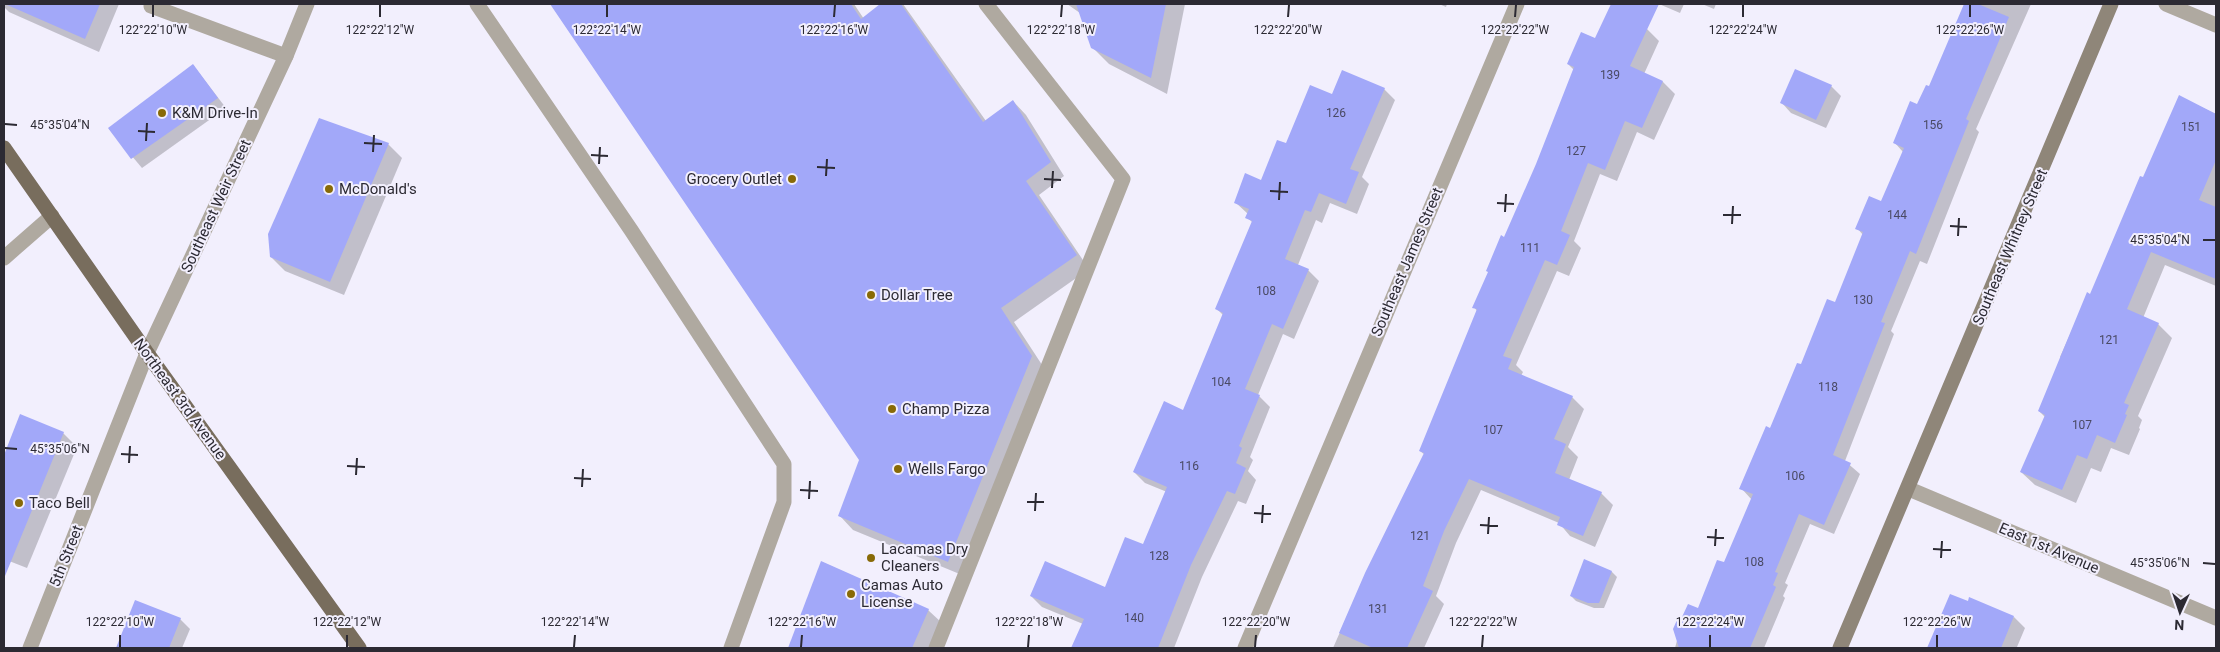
<svg xmlns="http://www.w3.org/2000/svg" width="2220" height="652" font-family="Roboto,sans-serif">
  <style>
    .shadow { fill: #0003 }
    .building { fill: #a2a8f9 }
    .lines { fill: none; stroke-linecap: round; stroke-linejoin: round }
    .lane { stroke: #afa9a0; stroke-width: 15 }
    .street { stroke: #afa9a0; stroke-width: 15 }
    .secondary { stroke: #8f8679; stroke-width: 15 }
    .primary { stroke: #786d5d; stroke-width: 15 }
    .ticks { fill: none; stroke: #2c2a33; stroke-width: 2 }
    .poi-dot { fill: #886a07; stroke: #f2effd; stroke-width: 2 }
    .labels { text-anchor: middle; stroke-width: 4; stroke-linejoin: round; paint-order: stroke }
    .number-label { font-size: 12px; fill: #4a4a64 }
    .poi-label { font-size: 15px; fill: #2c2a33; stroke: #f2effd; text-anchor: start }
    .street-label { font-size: 15px; fill: #2c2a33; stroke: #f2effd }
    .ticks-label { font-size: 12px; text-anchor: middle; fill: #2c2a33; stroke: #f2effd; stroke-width: 4; stroke-linejoin: round; paint-order: stroke }
  </style>
  <rect width="100%" height="100%" fill="#f2effd"/>
  <g class="shadow">
    <path d="M 4,4 L 119,4 L 99,52 L 9,12 L 4,7 Z"/>
    <path d="M 555,4 L 854,4 L 864,19 L 882,4 L 903,4 L 986,121 L 1013,101 L 1026,115 L 1064,176 L 1039,195 L 1089,269 L 1014,322 L 1046,371 L 962,575 L 853,530 L 840,516 L 861,460 L 552,6 Z"/>
    <path d="M 1067,4 L 1185,4 L 1167,94 L 1109,64 L 1092,47 L 1080,13 Z"/>
    <path d="M 1439,4 L 1447,4 L 1446,7 Z"/>
    <path d="M 1659,4 L 1684,4 L 1680,13 Z"/>
    <path d="M 1702,4 L 1716,4 L 1714,9 Z"/>
    <path d="M 1965,4 L 2031,4 L 1976,129 L 1979,132 L 1927,264 L 1920,261 L 1891,331 L 1894,334 L 1845,461 L 1860,474 L 1834,534 L 1810,524 L 1785,583 L 1788,585 L 1783,596 L 1785,598 L 1764,648 L 1675,648 L 1683,618 L 1698,609 L 1725,564 L 1752,500 L 1741,488 L 1801,366 L 1836,303 L 1863,235 L 1857,228 L 1882,203 L 1903,152 L 1895,143 L 1930,87 Z"/>
    <path d="M 1647,29 L 1659,41 L 1644,74 L 1663,82 L 1675,94 L 1654,140 L 1637,132 L 1617,181 L 1600,174 L 1574,241 L 1581,248 L 1569,276 L 1557,271 L 1516,365 L 1523,372 L 1521,376 L 1572,397 L 1584,409 L 1568,447 L 1578,457 L 1569,480 L 1601,493 L 1613,505 L 1595,547 L 1570,536 L 1559,523 L 1481,490 L 1456,543 L 1436,596 L 1444,604 L 1424,648 L 1333,648 L 1366,573 L 1425,455 L 1420,451 L 1477,311 L 1474,307 L 1537,165 L 1574,70 L 1568,64 L 1596,40 Z"/>
    <path d="M 193,65 L 226,108 L 142,168 L 109,129 Z"/>
    <path d="M 1831,86 L 1841,96 L 1826,128 L 1791,113 L 1782,103 Z"/>
    <path d="M 1384,89 L 1395,100 L 1362,177 L 1369,184 L 1357,214 L 1330,203 L 1322,223 L 1316,220 L 1298,265 L 1308,270 L 1319,281 L 1294,339 L 1283,334 L 1258,395 L 1270,407 L 1250,457 L 1253,460 L 1248,471 L 1256,480 L 1246,504 L 1238,501 L 1202,577 L 1174,648 L 1072,648 L 1083,624 L 1042,607 L 1031,596 L 1106,588 L 1144,545 L 1167,492 L 1145,483 L 1134,472 L 1184,411 L 1224,316 L 1217,309 L 1253,223 L 1247,217 L 1248,214 L 1235,202 L 1262,182 L 1286,145 L 1333,95 Z"/>
    <path d="M 2180,97 L 2216,114 L 2216,286 L 2165,265 L 2143,318 L 2158,324 L 2172,338 L 2138,416 L 2142,420 L 2139,428 L 2140,429 L 2129,455 L 2111,448 L 2101,472 L 2091,468 L 2076,503 L 2035,485 L 2021,472 L 2045,417 L 2039,411 L 2062,359 L 2060,357 L 2088,294 L 2091,295 Z"/>
    <path d="M 388,144 L 402,158 L 344,295 L 285,271 L 271,257 Z"/>
    <path d="M 21,416 L 63,433 L 77,447 L 27,568 L 4,559 L 4,458 Z"/>
    <path d="M 1585,561 L 1612,572 L 1617,577 L 1604,608 L 1594,608 L 1576,601 L 1571,596 Z"/>
    <path d="M 822,562 L 928,610 L 942,623 L 931,648 L 789,648 Z"/>
    <path d="M 136,602 L 180,619 L 190,629 L 182,648 L 118,648 Z"/>
    <path d="M 2014,617 L 2025,628 L 2017,647 L 2020,648 L 1933,648 L 1930,645 Z"/>
  </g>
  <g class="building">
    <path d="M 5,4 L 100,4 L 85,39 Z"/>
    <path d="M 550,4 L 851,4 L 861,19 L 880,4 L 901,4 L 983,122 L 1013,100 L 1051,162 L 1026,181 L 1077,255 L 1001,308 L 1032,356 L 948,562 L 838,516 L 859,460 Z"/>
    <path d="M 1076,4 L 1166,4 L 1151,78 L 1091,48 Z"/>
    <path d="M 1611,4 L 1659,4 L 1630,66 L 1663,81 L 1642,128 L 1625,121 L 1605,170 L 1588,163 L 1561,231 L 1570,235 L 1557,265 L 1545,260 L 1503,356 L 1512,359 L 1508,369 L 1573,396 L 1554,439 L 1566,444 L 1555,473 L 1602,492 L 1583,536 L 1557,525 L 1560,517 L 1469,479 L 1444,531 L 1423,586 L 1433,591 L 1407,648 L 1373,648 L 1339,633 L 1365,573 L 1424,453 L 1419,451 L 1477,309 L 1472,308 L 1488,272 L 1486,271 L 1501,235 L 1504,237 L 1536,164 L 1574,67 L 1567,64 L 1581,32 L 1595,38 Z"/>
    <path d="M 1964,4 L 1978,4 L 2009,17 L 1966,119 L 1969,121 L 1916,254 L 1910,251 L 1881,322 L 1885,323 L 1833,455 L 1851,463 L 1824,525 L 1799,514 L 1775,572 L 1778,573 L 1773,585 L 1776,587 L 1750,648 L 1679,648 L 1673,629 L 1677,620 L 1682,617 L 1688,604 L 1698,608 L 1717,560 L 1724,562 L 1753,494 L 1739,489 L 1766,426 L 1770,428 L 1797,363 L 1801,364 L 1827,299 L 1835,302 L 1863,232 L 1855,229 L 1869,196 L 1881,201 L 1904,148 L 1893,143 L 1910,101 L 1917,104 L 1926,85 L 1929,86 Z"/>
    <path d="M 193,64 L 218,98 L 131,159 L 108,128 Z"/>
    <path d="M 1795,69 L 1832,85 L 1816,120 L 1780,103 Z"/>
    <path d="M 1342,70 L 1385,88 L 1350,169 L 1359,172 L 1346,204 L 1319,193 L 1311,212 L 1305,210 L 1285,259 L 1309,269 L 1283,329 L 1272,324 L 1245,389 L 1260,395 L 1239,446 L 1242,448 L 1236,463 L 1246,468 L 1235,494 L 1227,491 L 1191,565 L 1158,648 L 1071,648 L 1084,619 L 1030,596 L 1045,561 L 1105,587 L 1125,537 L 1143,544 L 1167,487 L 1133,472 L 1164,401 L 1183,410 L 1223,313 L 1215,309 L 1252,221 L 1245,218 L 1249,209 L 1234,203 L 1245,173 L 1261,180 L 1277,140 L 1286,143 L 1310,85 L 1332,94 Z"/>
    <path d="M 2179,95 L 2216,114 L 2216,160 L 2199,200 L 2216,207 L 2216,279 L 2151,252 L 2127,309 L 2159,323 L 2124,403 L 2129,405 L 2125,414 L 2127,415 L 2115,443 L 2097,435 L 2087,459 L 2077,455 L 2062,490 L 2020,472 L 2045,415 L 2038,411 L 2087,292 L 2090,294 L 2140,176 L 2143,177 Z"/>
    <path d="M 319,118 L 389,143 L 330,282 L 270,257 L 268,234 Z"/>
    <path d="M 20,414 L 64,432 L 5,576 L 4,455 Z"/>
    <path d="M 1584,559 L 1612,571 L 1599,603 L 1588,603 L 1570,596 Z"/>
    <path d="M 821,561 L 929,609 L 912,648 L 788,648 Z"/>
    <path d="M 1950,594 L 1968,601 L 1969,597 L 2014,616 L 2001,648 L 1927,648 Z"/>
    <path d="M 135,600 L 181,618 L 169,648 L 116,648 Z"/>
  </g>
  <g class="lines">
    <g class="lane">
      <path d="M 477,4 L 631,230 L 784,464 L 784,502 L 731,648"/>
      <path d="M 151,6 L 286,56"/>
      <path d="M 4,258 L 52,216"/>
      <path d="M 936,648 L 1123,179 L 986,4"/>
    </g>
    <g class="street">
      <path d="M 2166,4 L 2216,25"/>
      <path d="M 1909,489 L 2216,618"/>
      <path d="M 30,648 L 147,353 L 286,56 L 307,4"/>
      <path d="M 1245,648 L 1517,4"/>
    </g>
    <path class="secondary" d="M 1840,648 L 2111,4"/>
    <path class="primary" d="M 4,148 L 147,353 L 359,648"/>
  </g>
  <path class="ticks" d="M 153,17 L 153,5M 380,17 L 380,5M 607,17 L 607,5M 834,17 L 835,5M 1061,17 L 1062,5M 1288,17 L 1289,5M 1515,17 L 1516,5M 1743,17 L 1743,5M 1970,17 L 1970,5M 5,124 L 17,125M 138,131 L 155,132M 146,141 L 147,123M 364,143 L 382,144M 373,152 L 374,135M 591,155 L 608,156M 599,164 L 600,147M 817,167 L 835,168M 826,176 L 827,159M 1044,179 L 1061,180M 1052,188 L 1053,171M 1270,191 L 1288,192M 1279,200 L 1280,182M 1497,203 L 1514,204M 1505,212 L 1506,194M 1723,215 L 1741,215M 1732,224 L 1733,206M 1950,226 L 1967,227M 1958,236 L 1959,218M 2203,240 L 2215,240M 5,448 L 17,449M 121,454 L 138,455M 129,463 L 130,446M 347,466 L 365,467M 356,475 L 357,458M 574,478 L 591,479M 582,487 L 583,469M 800,490 L 818,491M 809,499 L 810,481M 1027,502 L 1044,502M 1035,511 L 1036,493M 1254,513 L 1271,514M 1262,523 L 1263,505M 1480,525 L 1498,526M 1488,534 L 1489,517M 1707,537 L 1724,538M 1715,546 L 1716,529M 1933,549 L 1951,550M 1941,558 L 1942,541M 2203,563 L 2215,564M 120,647 L 120,635M 347,647 L 347,635M 574,647 L 575,635M 801,647 L 802,635M 1028,647 L 1029,635M 1255,647 L 1256,635M 1482,647 L 1483,635M 1710,647 L 1710,635M 1937,647 L 1937,635"/>
  <g class="poi-dot">
    <circle cx="162" cy="113" r="5"/>
    <circle cx="792" cy="179" r="5"/>
    <circle cx="329" cy="189" r="5"/>
    <circle cx="871" cy="295" r="5"/>
    <circle cx="892" cy="409" r="5"/>
    <circle cx="898" cy="469" r="5"/>
    <circle cx="19" cy="503" r="5"/>
    <circle cx="871" cy="558" r="5"/>
    <circle cx="851" cy="594" r="5"/>
  </g>
  <g class="labels">
    <g class="number-label">
      <text x="1610" y="79">139</text>
      <text x="1336" y="117">126</text>
      <text x="1933" y="129">156</text>
      <text x="2191" y="131">151</text>
      <text x="1576" y="155">127</text>
      <text x="1897" y="219">144</text>
      <text x="1530" y="252">111</text>
      <text x="1266" y="295">108</text>
      <text x="1863" y="304">130</text>
      <text x="2109" y="344">121</text>
      <text x="1221" y="386">104</text>
      <text x="1828" y="391">118</text>
      <text x="2082" y="429">107</text>
      <text x="1493" y="434">107</text>
      <text x="1189" y="470">116</text>
      <text x="1795" y="480">106</text>
      <text x="1420" y="540">121</text>
      <text x="1159" y="560">128</text>
      <text x="1754" y="566">108</text>
      <text x="1378" y="613">131</text>
      <text x="1134" y="622">140</text>
    </g>
    <g class="poi-label">
      <text x="172" y="118">K&amp;M Drive-In</text>
      <text x="782" y="184" text-anchor="end">Grocery Outlet</text>
      <text x="339" y="194">McDonald's</text>
      <text x="881" y="300">Dollar Tree</text>
      <text x="902" y="414">Champ Pizza</text>
      <text x="908" y="474">Wells Fargo</text>
      <text x="29" y="508">Taco Bell</text>
      <text x="881" y="554">Lacamas Dry<tspan x="881" dy="17">Cleaners</tspan></text>
      <text x="861" y="590">Camas Auto<tspan x="861" dy="17">License</tspan></text>
    </g>
    <g class="street-label">
      <text transform="translate(216 206) rotate(-65)" y="5">Southeast Weir Street</text>
      <text transform="translate(2010 247) rotate(-67)" y="5">Southeast Whitney Street</text>
      <text transform="translate(1407 262) rotate(-67)" y="5">Southeast James Street</text>
      <text transform="translate(180 399) rotate(54)" y="5">Northeast 3rd Avenue</text>
      <text transform="translate(2049 548) rotate(23)" y="5">East 1st Avenue</text>
      <text transform="translate(66 556) rotate(-68)" y="5">5th Street</text>
    </g>
  </g>
  <g class="ticks-label">
    <text x="153" y="34">122°22'10"W</text>
    <text x="380" y="34">122°22'12"W</text>
    <text x="607" y="34">122°22'14"W</text>
    <text x="834" y="34">122°22'16"W</text>
    <text x="1061" y="34">122°22'18"W</text>
    <text x="1288" y="34">122°22'20"W</text>
    <text x="1515" y="34">122°22'22"W</text>
    <text x="1743" y="34">122°22'24"W</text>
    <text x="1970" y="34">122°22'26"W</text>
    <text x="60" y="129">45°35'04"N</text>
    <text x="2160" y="244">45°35'04"N</text>
    <text x="60" y="453">45°35'06"N</text>
    <text x="2160" y="567">45°35'06"N</text>
    <text x="120" y="626">122°22'10"W</text>
    <text x="347" y="626">122°22'12"W</text>
    <text x="575" y="626">122°22'14"W</text>
    <text x="802" y="626">122°22'16"W</text>
    <text x="1029" y="626">122°22'18"W</text>
    <text x="1256" y="626">122°22'20"W</text>
    <text x="1483" y="626">122°22'22"W</text>
    <text x="1710" y="626">122°22'24"W</text>
    <text x="1937" y="626">122°22'26"W</text>
  </g>
  <rect width="2220" height="652" fill="none" stroke="#2c2a33" stroke-width="10"/>
  <g transform="translate(2180 612) rotate(183)" stroke="#f2effd" stroke-width="4" paint-order="stroke">
  <path d="M0-4L9 19L0 12L-9 19Z" fill="#2c2a33"/>
  <text y="-8" font-size="14" font-weight="bold" text-anchor="middle" fill="#2c2a33">N</text>
  </g>
</svg>
